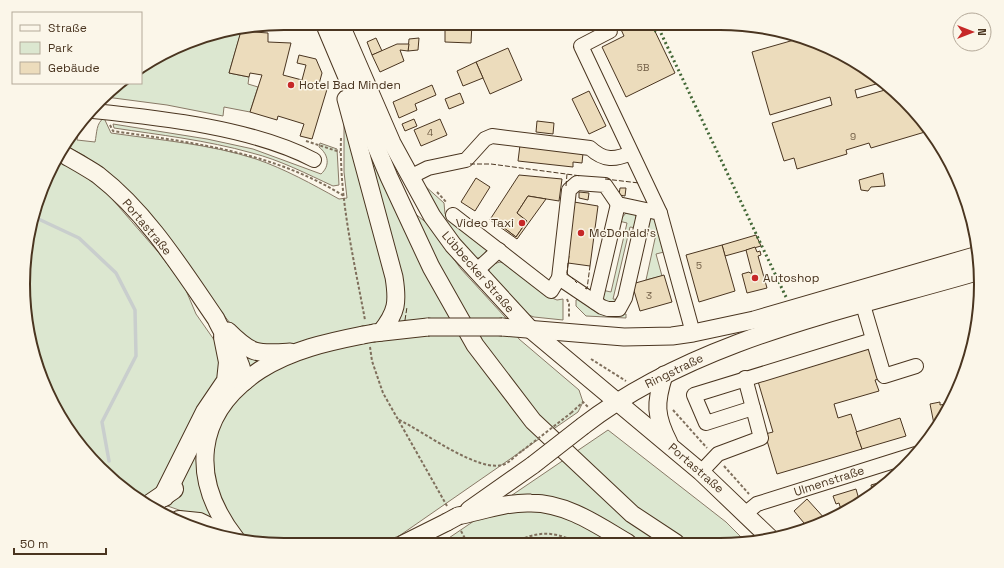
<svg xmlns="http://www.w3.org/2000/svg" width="1004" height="568" font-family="'Space Grotesk',sans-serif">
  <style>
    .green { fill: #dce7d0; stroke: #887966 }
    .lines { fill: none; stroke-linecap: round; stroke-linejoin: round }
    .stream { stroke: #c9cecd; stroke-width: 3.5 }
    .building { fill: #ecdcbc; stroke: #4a3520 }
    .minor-casing { stroke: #4a3520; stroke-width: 16 }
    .major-casing { stroke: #4a3520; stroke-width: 19 }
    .highway-casing { stroke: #4a3520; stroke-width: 22 }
    .path { stroke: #7f6f5c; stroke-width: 2; stroke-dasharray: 3 2; stroke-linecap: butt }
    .minor { stroke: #fbf6e9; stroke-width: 14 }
    .major { stroke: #fbf6e9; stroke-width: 17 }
    .highway { stroke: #fbf6e9; stroke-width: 20 }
    .major-bridge-casing { stroke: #4a3520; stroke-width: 19; stroke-linecap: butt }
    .path-bridge { stroke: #7f6f5c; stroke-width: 2; stroke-dasharray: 3 2; stroke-linecap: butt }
    .major-bridge { stroke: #fbf6e9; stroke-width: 17 }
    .hedge { stroke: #436837; stroke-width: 3; stroke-dasharray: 2 3; stroke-linecap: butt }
    .fence { stroke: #4a3520; stroke-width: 1; stroke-dasharray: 5 2; stroke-linecap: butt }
    .wall { stroke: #4a3520; stroke-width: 2 }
    .poi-dot { fill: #c62828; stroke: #fbf6e9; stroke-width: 1.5 }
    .labels { text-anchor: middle; stroke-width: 3; stroke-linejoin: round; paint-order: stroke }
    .number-label { font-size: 10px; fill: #725f47 }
    .poi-label { font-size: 12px; fill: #4a3520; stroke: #fbf6e9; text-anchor: start }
    .street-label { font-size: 12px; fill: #4a3520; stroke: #fbf6e9 }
    .rim { fill: none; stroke: #4a3520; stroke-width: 2 }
  </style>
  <rect width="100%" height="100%" fill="#fbf6e9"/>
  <g class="green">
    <path d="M 232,32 L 241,32 L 229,73 L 249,77 L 248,84 L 258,87 L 250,112 L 224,107 L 223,116 L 167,105 L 106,97 L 119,83 L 141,83 L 141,68 L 200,37 Z"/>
    <path d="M 344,109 L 362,126 L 388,192 L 428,224 L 461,269 L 505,317 L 519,339 L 579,390 L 583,402 L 578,412 L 399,536 L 376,544 L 267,544 L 248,541 L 216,523 L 142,497 L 139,498 L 88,456 L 43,384 L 24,301 L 32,216 L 59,157 L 68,162 L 106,192 L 159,253 L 185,288 L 196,314 L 217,344 L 241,337 L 128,193 L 85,156 L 64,145 L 67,139 L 79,126 L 77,140 L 95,142 C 97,133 96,123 104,118 L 111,133 C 159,140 210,144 256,159 C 285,169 312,184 339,199 L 347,198 L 344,172 Z"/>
    <path d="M 113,124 L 207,139 L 253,149 L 321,174 C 330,166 329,155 319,147 L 320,143 L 337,149 L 339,185 L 333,186 C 307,174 280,160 252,153 C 206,140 160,135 114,128 Z"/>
    <path d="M 424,185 L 444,203 L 445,214 L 487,250 L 482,257 L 474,259 L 438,213 Z"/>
    <path d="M 626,213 L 634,213 L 636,216 L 636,228 L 630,227 L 613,299 L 620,300 L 606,305 L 602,297 L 602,290 L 611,292 L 627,223 L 619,221 Z"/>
    <path d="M 651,218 L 655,219 L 664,252 L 656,254 L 662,276 L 646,280 L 656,234 L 647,231 L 648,219 Z"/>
    <path d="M 500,262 L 508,264 L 552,298 L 557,300 L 563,299 L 563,320 L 534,317 L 526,314 L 488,275 C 489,266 493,264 500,262 Z"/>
    <path d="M 578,299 L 598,312 L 626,314 L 626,318 L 586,316 L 576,306 L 576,300 Z"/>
    <path d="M 608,430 L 726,522 L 747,543 L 440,544 Z"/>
  </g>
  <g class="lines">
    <path class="stream" d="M 32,216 L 79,238 L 116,273 L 135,310 L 136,356 L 102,422 L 109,461"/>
  </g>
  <g class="building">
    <path d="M 445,23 L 472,23 L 471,43 L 445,42 Z"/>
    <path d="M 618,23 L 651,23 L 675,73 L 626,97 L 602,47 L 624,36 Z"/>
    <path d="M 241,31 L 268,33 L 268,42 L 291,43 L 283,75 L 302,80 L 306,65 L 297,63 L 299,55 L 316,59 L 322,73 L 319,84 L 328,86 L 312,139 L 300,136 L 304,124 L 278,116 L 277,120 L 250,112 L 262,75 L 250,73 L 249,77 L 229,73 Z"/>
    <path d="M 376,38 L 382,51 L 372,55 L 367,42 Z"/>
    <path d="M 419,38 L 418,50 L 408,51 L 409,39 Z"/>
    <path d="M 801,38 L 851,58 L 883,82 L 855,90 L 857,98 L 892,88 L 922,119 L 925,132 L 871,148 L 869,143 L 846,150 L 847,154 L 797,169 L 794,158 L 784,161 L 772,123 L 832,105 L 830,97 L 770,115 L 752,52 Z"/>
    <path d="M 397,44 L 409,44 L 408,51 L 400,50 L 404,61 L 380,72 L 372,55 Z"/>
    <path d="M 508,48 L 522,80 L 490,94 L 476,62 Z"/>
    <path d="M 476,62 L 483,78 L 463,86 L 457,71 Z"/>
    <path d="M 432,85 L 436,95 L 415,104 L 417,110 L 399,118 L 393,102 Z"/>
    <path d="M 589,91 L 606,126 L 589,134 L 572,99 Z"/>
    <path d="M 460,93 L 464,103 L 449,109 L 445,99 Z"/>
    <path d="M 414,119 L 417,126 L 405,131 L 402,124 Z"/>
    <path d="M 440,119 L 447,135 L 421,146 L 414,130 Z"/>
    <path d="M 537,121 L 554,123 L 553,134 L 536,132 Z"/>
    <path d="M 520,145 L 583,153 L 582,163 L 573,162 L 573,167 L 518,161 Z"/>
    <path d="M 883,173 L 885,186 L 871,187 L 868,191 L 861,190 L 859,180 Z"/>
    <path d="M 519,175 L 562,179 L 559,201 L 528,196 L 517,213 L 527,221 L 516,237 L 491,218 Z"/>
    <path d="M 476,178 L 490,187 L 475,211 L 461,202 Z"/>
    <path d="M 620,188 L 626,188 L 625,196 L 619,195 Z"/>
    <path d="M 579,192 L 589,193 L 588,200 L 579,198 Z"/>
    <path d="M 528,196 L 546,199 L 517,239 L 490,220 L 491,218 L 516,237 L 527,221 L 517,213 Z"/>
    <path d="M 574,202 L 598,206 L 590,266 L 568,263 L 569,256 L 565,255 Z"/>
    <path d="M 756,235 L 761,246 L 725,256 L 722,245 Z"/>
    <path d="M 722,245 L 735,291 L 699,302 L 686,255 Z"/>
    <path d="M 755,247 L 757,252 L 760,251 L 761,255 L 758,256 L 767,288 L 747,293 L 742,274 L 749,272 L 750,273 L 752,273 L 746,250 Z"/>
    <path d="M 664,275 L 672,302 L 640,311 L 632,284 Z"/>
    <path d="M 869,345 L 879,379 L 875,380 L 879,391 L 834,404 L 838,418 L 851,414 L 862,449 L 777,474 L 765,434 L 773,432 L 757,378 Z"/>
    <path d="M 940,402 L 940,405 L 951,403 L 940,423 L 934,424 L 930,404 Z"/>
    <path d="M 900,418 L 906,436 L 862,449 L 856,432 Z"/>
    <path d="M 892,479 L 873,494 L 871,485 Z"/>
    <path d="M 856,489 L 860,503 L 842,513 L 839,503 L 836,504 L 833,496 Z"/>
    <path d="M 807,499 L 826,520 L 809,529 L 794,511 Z"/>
  </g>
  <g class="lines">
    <defs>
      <g id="minor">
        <path d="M 606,23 L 610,31 L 581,46 L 660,213"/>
        <path d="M 93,111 C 162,118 253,128 314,160"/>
        <path d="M 410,177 L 428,168 L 466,160 L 485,139 L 492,136 L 590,148 C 604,161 615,160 631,153"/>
        <path d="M 453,215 L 551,291 L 559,278 L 569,190 L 577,183 L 605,185 L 618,204 L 660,213 L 693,333"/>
        <path d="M 476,271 L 499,250"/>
        <path d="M 559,278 L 602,307 L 608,309 L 619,309 L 625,298 L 645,210"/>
        <path d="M 595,302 L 618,204"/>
        <path d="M 863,305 L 884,376 L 916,366"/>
        <path d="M 745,378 L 753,408"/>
        <path d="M 701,472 L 718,454 L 761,438 L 753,408 L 706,423 L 694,395 L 873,340"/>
        <path d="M 746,513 L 757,504 L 916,454"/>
      </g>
      <g id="major">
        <path d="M 324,23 L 389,177 L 431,267 L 475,345 L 533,421 L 632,514 L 676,543"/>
        <path d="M 340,23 L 392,143 L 432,216 L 453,245 L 530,329 L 701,472 L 771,539"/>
        <path d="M 346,99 L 394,277 C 398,302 397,312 381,332"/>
        <path d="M 61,153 C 73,160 86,167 98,175 C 147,213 181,268 216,319 C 225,340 243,358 244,382"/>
        <path d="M 502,327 L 624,337 L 672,336 L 693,333 L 754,320 L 978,255"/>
        <path d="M 228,331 C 252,355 257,354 290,352"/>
        <path d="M 374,333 L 428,327"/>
        <path d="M 664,375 C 655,403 655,416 669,443"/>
        <path d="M 583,426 C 695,339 847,310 980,271"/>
        <path d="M 469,510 L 533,465"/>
        <path d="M 458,516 C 482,511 506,502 531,503 C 567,503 599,526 628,543"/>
        <path d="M 236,539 C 189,479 194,413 260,370 C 291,350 328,342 363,335"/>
        <path d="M 403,544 L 447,522"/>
      </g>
      <g id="highway">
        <path d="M 164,496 L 206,412 L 227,381 L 229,362 L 224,337"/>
        <path d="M 148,506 L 173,489"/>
        <path d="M 179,521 L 199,523 L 232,539"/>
      </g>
    </defs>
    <use href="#minor" class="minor-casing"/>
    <use href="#major" class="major-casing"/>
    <use href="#highway" class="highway-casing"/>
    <g class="path">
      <path d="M 110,125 L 113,131 C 195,143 273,152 344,196"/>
      <path d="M 341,138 C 339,198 354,260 365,320"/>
      <path d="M 306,141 L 340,152"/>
      <path d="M 437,192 L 447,203"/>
      <path d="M 567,299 L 569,304 L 569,318"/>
      <path d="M 370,347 L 372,361 L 383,393 L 447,506"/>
      <path d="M 591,359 L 626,381"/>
      <path d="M 673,410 L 707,448"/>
      <path d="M 571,413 L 583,402 L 588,407"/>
      <path d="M 399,420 C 422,430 480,475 505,464 C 511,461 516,455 522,451"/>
      <path d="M 724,466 L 749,494"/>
      <path d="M 461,531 L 468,544"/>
      <path d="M 511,544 C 537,531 552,530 578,543"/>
    </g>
    <use href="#minor" class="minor"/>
    <use href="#major" class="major"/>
    <use href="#highway" class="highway"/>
    <defs>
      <g id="major-bridge">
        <path d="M 428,327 L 502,327"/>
        <path d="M 363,335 L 374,333"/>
        <path d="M 533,465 L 583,426"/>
        <path d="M 447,522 L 458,516"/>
      </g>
    </defs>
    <use href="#major-bridge" class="major-bridge-casing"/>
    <path class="path-bridge" d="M 522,451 L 571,413"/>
    <use href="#major-bridge" class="major-bridge"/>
    <path class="hedge" d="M 654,31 L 659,29 L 786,297"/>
    <g class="fence">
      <path d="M 470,164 L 491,164 L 581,176"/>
      <path d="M 605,179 L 639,183"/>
      <path d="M 566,186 L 567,174"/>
      <path d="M 568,263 L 567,273 L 577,283"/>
      <path d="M 585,288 L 587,289 L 590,266"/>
      <path d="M 405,320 L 407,307"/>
    </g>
    <path class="wall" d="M 659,28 L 667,23"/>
  </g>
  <g class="poi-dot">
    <circle cx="291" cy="85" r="4"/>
    <circle cx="522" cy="223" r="4"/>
    <circle cx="581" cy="233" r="4"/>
    <circle cx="755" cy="278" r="4"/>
  </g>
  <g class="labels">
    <g class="number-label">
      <text x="643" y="71">5B</text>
      <text x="430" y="136">4</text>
      <text x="853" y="140">9</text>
      <text x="699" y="269">5</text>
      <text x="649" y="299">3</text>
    </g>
    <g class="poi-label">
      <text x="299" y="89">Hotel Bad Minden</text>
      <text x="514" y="227" text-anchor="end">Video Taxi</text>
      <text x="589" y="237">McDonald's</text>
      <text x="763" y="282">Autoshop</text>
    </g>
    <g class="street-label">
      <text transform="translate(147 227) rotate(50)" y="4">Portastraße</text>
      <text transform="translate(478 272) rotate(49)" y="4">Lübbecker Straße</text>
      <text transform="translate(674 371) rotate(-26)" y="4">Ringstraße</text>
      <text transform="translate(696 468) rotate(41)" y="4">Portastraße</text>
      <text transform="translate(829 481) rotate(-18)" y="4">Ulmenstraße</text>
    </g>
  </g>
  <path d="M0 0H1004V568H0ZM284 30H720A254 254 0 0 1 974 284V284A254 254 0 0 1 720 538H284A254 254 0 0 1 30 284V284A254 254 0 0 1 284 30Z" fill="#fbf6e9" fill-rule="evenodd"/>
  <path class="rim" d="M284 30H720A254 254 0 0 1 974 284V284A254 254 0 0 1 720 538H284A254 254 0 0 1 30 284V284A254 254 0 0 1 284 30Z"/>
  <rect x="12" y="12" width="130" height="72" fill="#fbf6e9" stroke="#b4a999"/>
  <rect x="20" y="25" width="20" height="6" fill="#fbf6e9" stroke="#b4a999"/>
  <text x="48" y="32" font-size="12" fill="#4a3520">Straße</text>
  <rect x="20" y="42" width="20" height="12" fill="#dce7d0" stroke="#b4a999"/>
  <text x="48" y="52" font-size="12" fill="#4a3520">Park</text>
  <rect x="20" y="62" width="20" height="12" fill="#ecdcbc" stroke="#b4a999"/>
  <text x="48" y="72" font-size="12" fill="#4a3520">Gebäude</text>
  <g transform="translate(972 32) rotate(90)"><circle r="19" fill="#fbf6e9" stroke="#b4a999"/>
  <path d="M0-3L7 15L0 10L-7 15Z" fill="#c62828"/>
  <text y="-6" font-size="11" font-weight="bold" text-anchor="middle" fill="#4a3520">N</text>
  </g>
  <path d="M14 548v6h92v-6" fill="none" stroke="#4a3520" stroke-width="2"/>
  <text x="20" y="548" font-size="12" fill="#4a3520" stroke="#fbf6e9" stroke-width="3" paint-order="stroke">50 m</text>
</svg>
